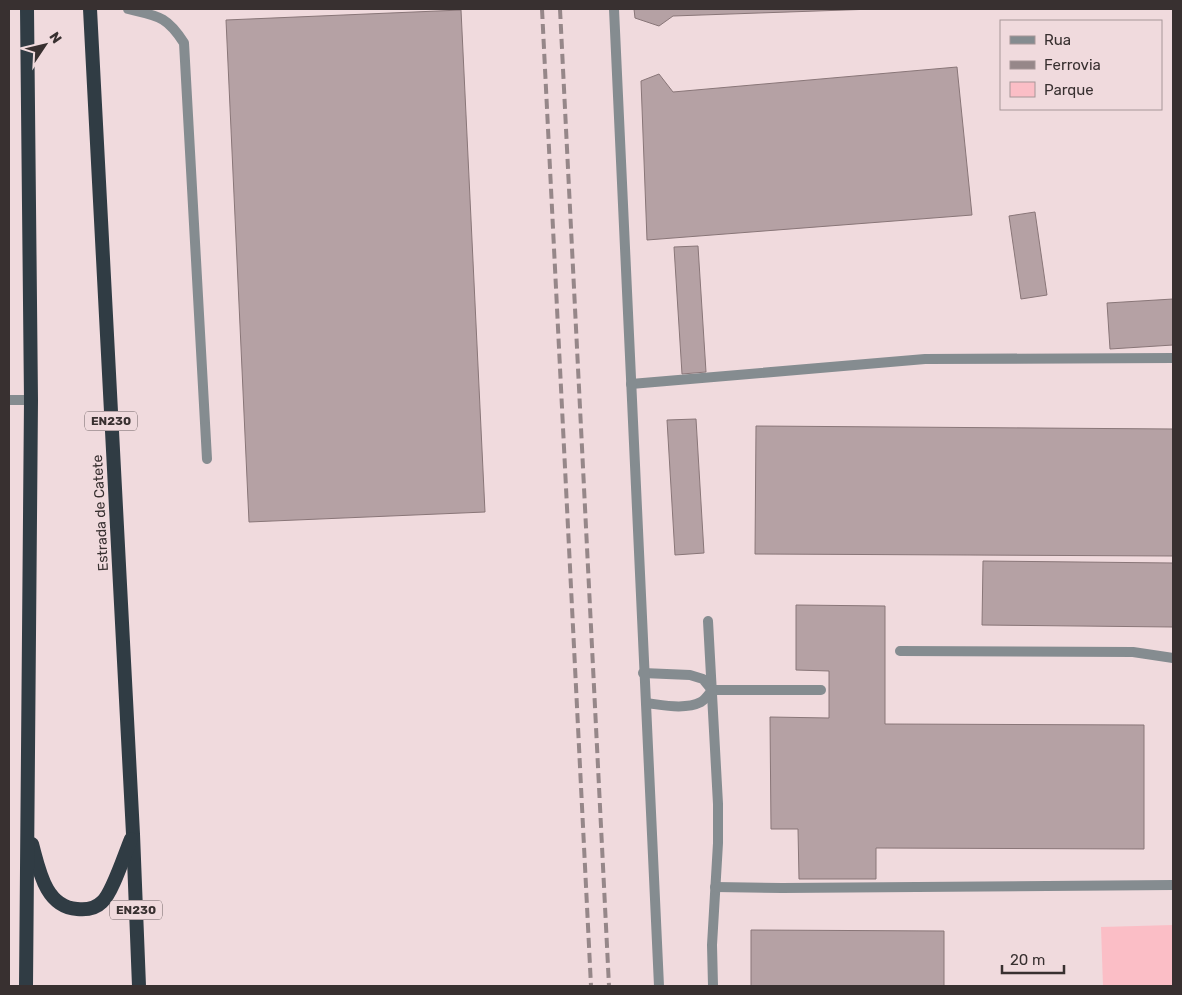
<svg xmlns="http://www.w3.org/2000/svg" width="1182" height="995" font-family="Rubik,sans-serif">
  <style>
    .green { fill: #fbbec6 }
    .building { fill: #b5a1a4; stroke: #897678 }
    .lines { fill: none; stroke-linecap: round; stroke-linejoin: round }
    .service { stroke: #858c90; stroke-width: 10 }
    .minor { stroke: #858c90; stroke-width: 10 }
    .trunk { stroke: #303c44; stroke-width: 14 }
    .rail { stroke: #968789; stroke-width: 4; stroke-dasharray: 10 5; stroke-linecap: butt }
    .labels { text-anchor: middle; stroke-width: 4; stroke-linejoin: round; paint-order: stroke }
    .shield { fill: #f0dadd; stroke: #6f6364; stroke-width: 1 }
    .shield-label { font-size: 12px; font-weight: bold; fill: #383030 }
    .street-label { font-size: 14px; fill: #383030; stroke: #f0dadd }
  </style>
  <rect width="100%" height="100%" fill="#f0dadd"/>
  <path class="green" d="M 1173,925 L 1173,986 L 1103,986 L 1101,927 Z"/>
  <g class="building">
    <path d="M 634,9 L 874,9 L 673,16 L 659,26 L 635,18 Z"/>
    <path d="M 461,10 L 485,512 L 249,522 L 226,20 Z"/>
    <path d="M 957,67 L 972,215 L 647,240 L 641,81 L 659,74 L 673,92 Z"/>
    <path d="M 1035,212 L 1047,295 L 1021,299 L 1009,216 Z"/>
    <path d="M 698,246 L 706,372 L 682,374 L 674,247 Z"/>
    <path d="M 1173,299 L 1173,345 L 1110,349 L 1107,303 Z"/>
    <path d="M 696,419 L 704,553 L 675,555 L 667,420 Z"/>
    <path d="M 756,426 L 1173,429 L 1173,556 L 755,554 Z"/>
    <path d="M 983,561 L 1173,563 L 1173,627 L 982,625 Z"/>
    <path d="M 796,605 L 885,606 L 885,724 L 1144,725 L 1144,849 L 876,848 L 876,879 L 799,879 L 798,829 L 771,829 L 770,717 L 829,718 L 829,671 L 796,670 Z"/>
    <path d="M 751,930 L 944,931 L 944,986 L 751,986 Z"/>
  </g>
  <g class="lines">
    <g class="service">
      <path d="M 128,9 C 158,16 167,16 184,43 L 207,459"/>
      <path d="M 631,384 L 925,359 L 1173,358"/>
      <path d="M 9,400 L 31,400"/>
      <path d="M 708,621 L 718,804 L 718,843 L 712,945 L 713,986"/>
      <path d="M 900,651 L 1133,652 L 1173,658"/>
      <path d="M 643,673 L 690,675 L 703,679 L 712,690"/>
      <path d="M 712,690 L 821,690"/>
      <path d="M 646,703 C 663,705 685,710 701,702 C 706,699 709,694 712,690"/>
      <path d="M 715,887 L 782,888 L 1173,885"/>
    </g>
    <path class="minor" d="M 614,9 L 659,986"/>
    <g class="trunk">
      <path d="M 90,9 L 133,834 L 139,986"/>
      <path d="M 32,844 C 39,869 45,907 77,909 C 86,910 95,909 102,902 C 112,894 125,853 131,839"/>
      <path d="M 26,986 L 31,400 L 27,9"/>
    </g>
    <g class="rail">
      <path d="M 542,9 L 591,986"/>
      <path d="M 560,9 L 609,986"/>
    </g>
  </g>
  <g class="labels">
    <g class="shield">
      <rect x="85" y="411.5" width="52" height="19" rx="4"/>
      <rect x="110" y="900.5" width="52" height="19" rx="4"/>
    </g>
    <g class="shield-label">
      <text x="111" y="425">EN230</text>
      <text x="136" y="914">EN230</text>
    </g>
    <g class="street-label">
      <text transform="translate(100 513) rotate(-93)" y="5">Estrada de Catete</text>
    </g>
  </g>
  <rect width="1182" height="995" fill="none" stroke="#383030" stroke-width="20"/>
  <rect x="1000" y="20" width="162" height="90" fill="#f0dadd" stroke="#a69698"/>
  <rect x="1010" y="36" width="25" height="8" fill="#858c90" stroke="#a69698"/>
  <text x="1044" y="45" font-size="15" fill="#383030">Rua</text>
  <rect x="1010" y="61" width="25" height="8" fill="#968789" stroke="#a69698"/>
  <text x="1044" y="70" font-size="15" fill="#383030">Ferrovia</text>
  <rect x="1010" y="82" width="25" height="15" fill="#fbbec6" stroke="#a69698"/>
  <text x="1044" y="95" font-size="15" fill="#383030">Parque</text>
  <g transform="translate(45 45) rotate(55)" stroke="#f0dadd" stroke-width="4" paint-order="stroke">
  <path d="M0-4L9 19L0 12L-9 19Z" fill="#383030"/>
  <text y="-8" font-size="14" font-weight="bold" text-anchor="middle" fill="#383030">N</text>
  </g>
  <path d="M1002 965v8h62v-8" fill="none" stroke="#383030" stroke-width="2.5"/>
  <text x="1010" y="965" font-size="15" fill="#383030" stroke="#f0dadd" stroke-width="4" paint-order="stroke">20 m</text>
</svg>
